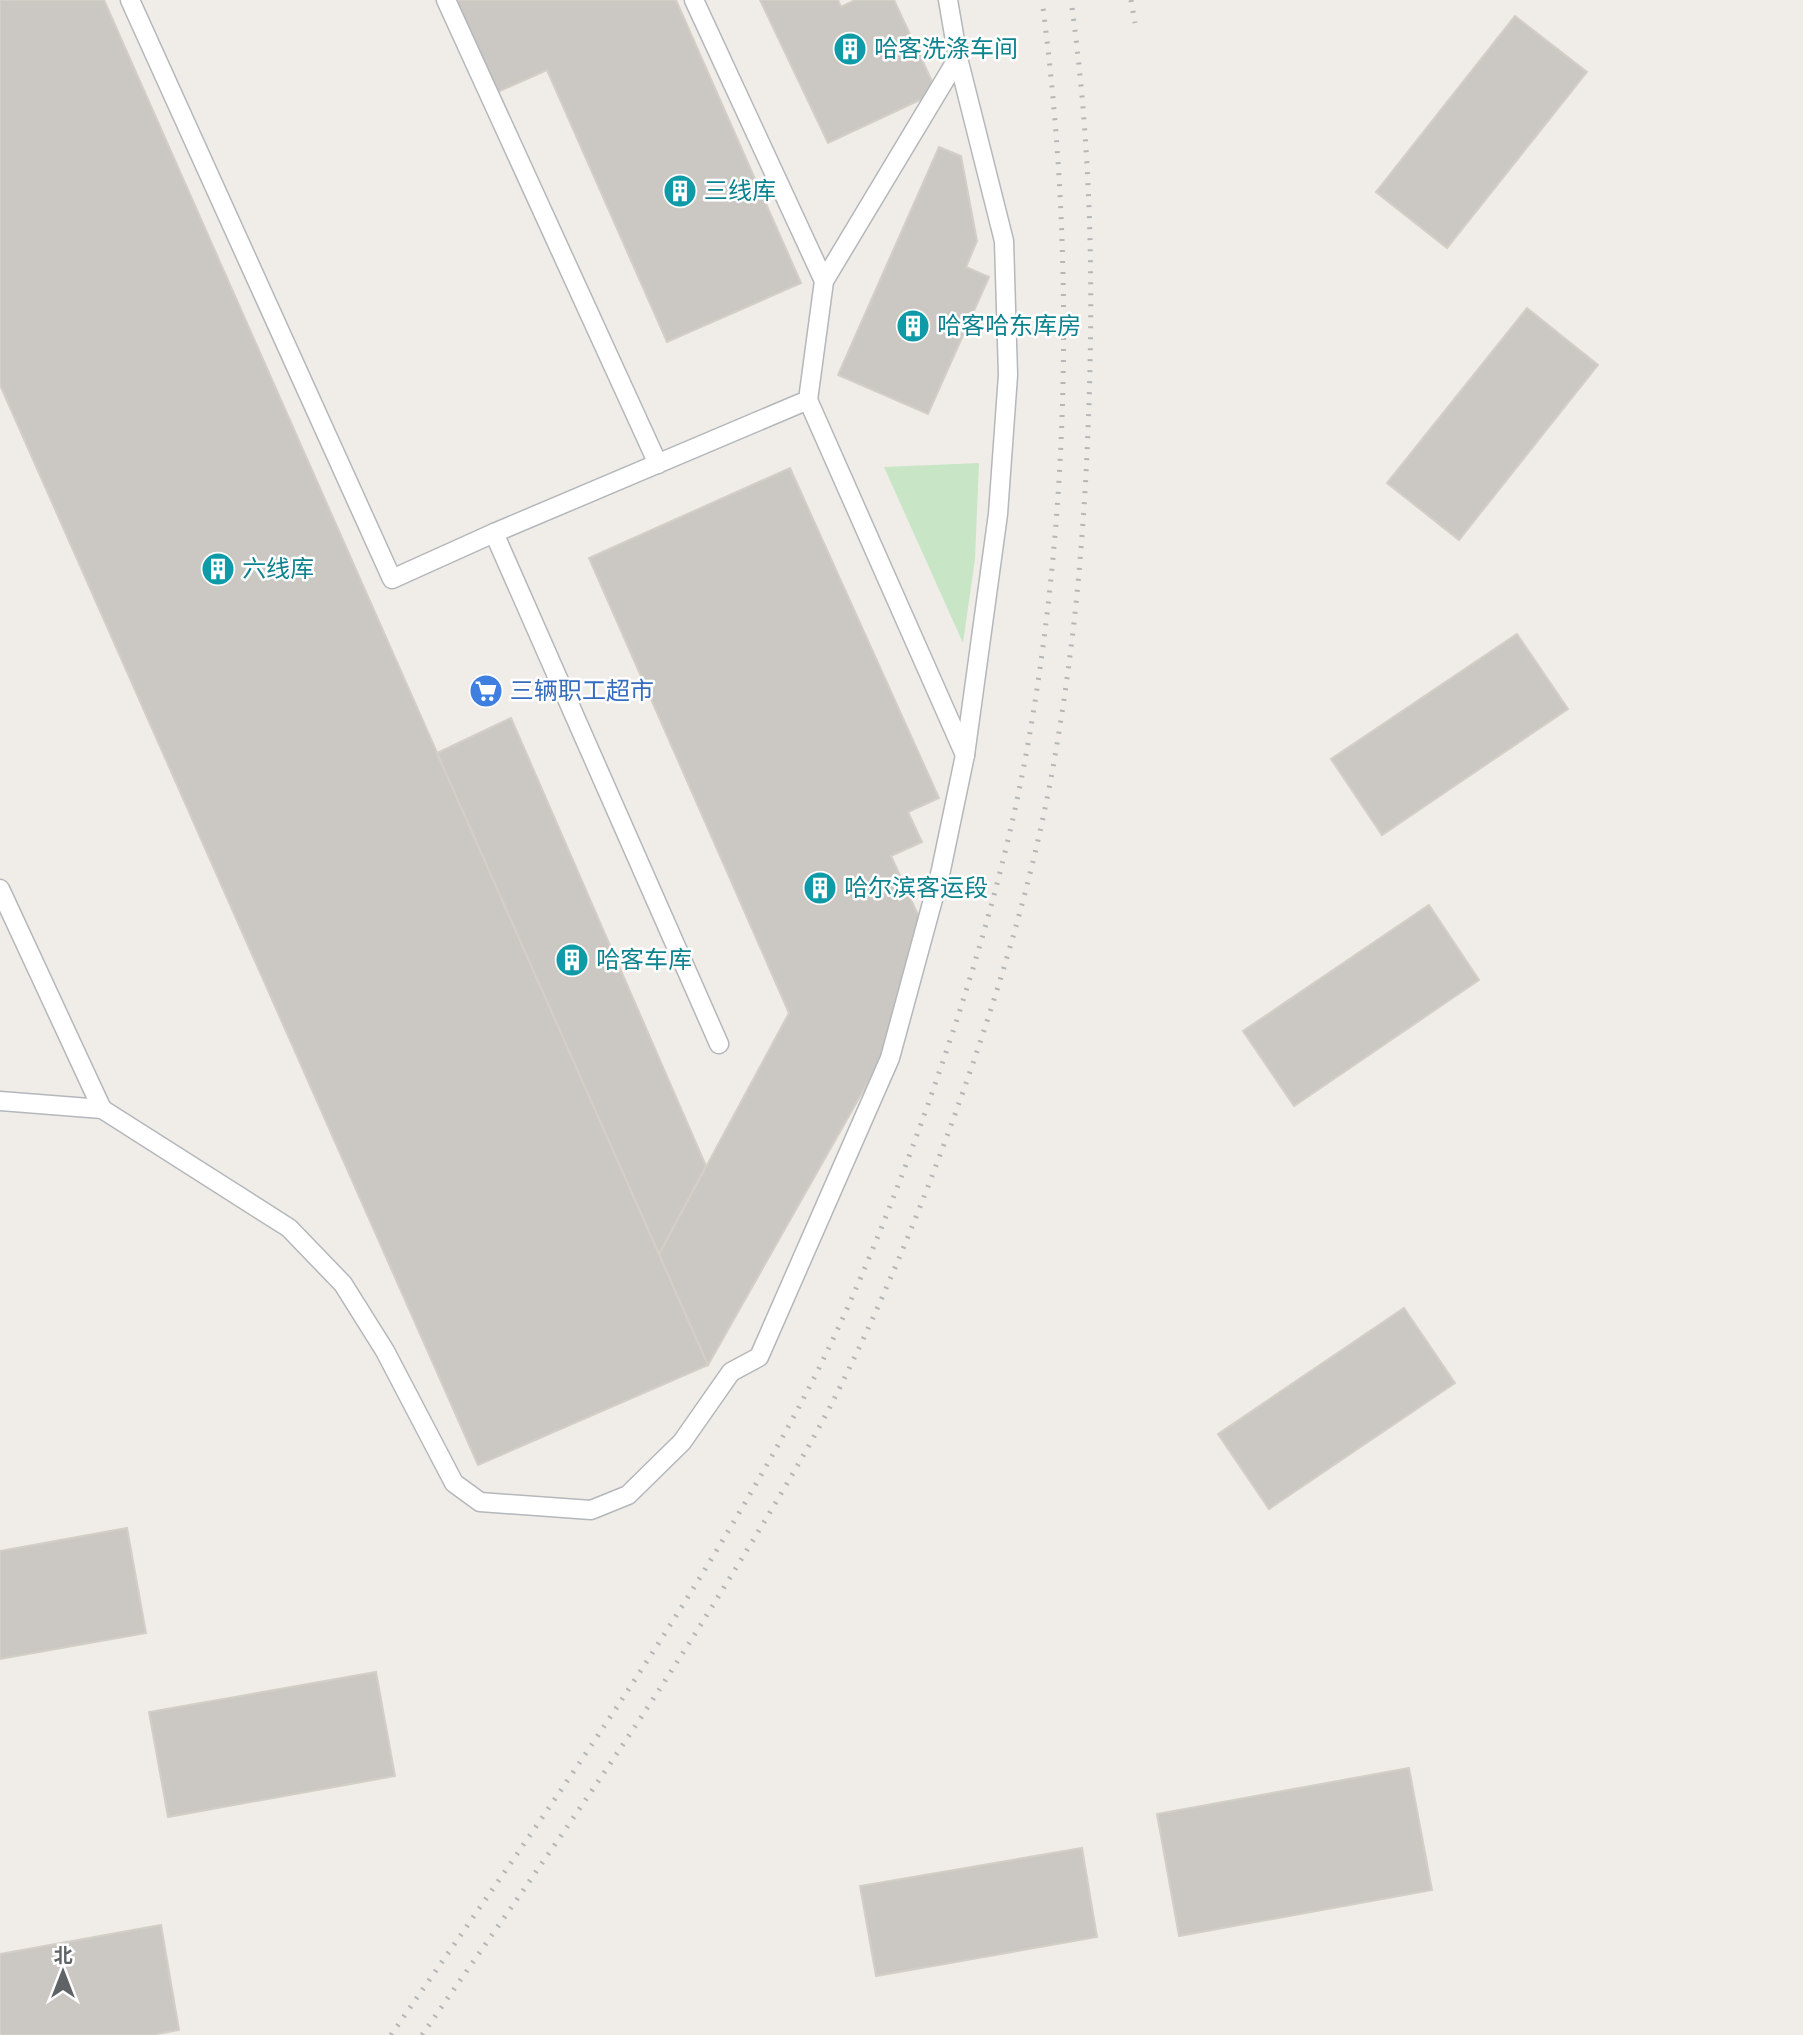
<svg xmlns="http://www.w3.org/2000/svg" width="1803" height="2035" font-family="Inter,'Noto Sans SC',sans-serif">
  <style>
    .green { fill: #c8e5c6 }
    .building { fill: #cbc8c4; stroke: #d4cfc6; stroke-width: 2 }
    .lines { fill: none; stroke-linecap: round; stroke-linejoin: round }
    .lane-casing { stroke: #b4b7bb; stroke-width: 21 }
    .lane { stroke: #fff; stroke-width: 18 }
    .rail { stroke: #b5b6b6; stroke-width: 5; stroke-dasharray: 2 9; stroke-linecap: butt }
    .labels { text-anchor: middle; stroke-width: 5; stroke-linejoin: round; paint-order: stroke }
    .culture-label { font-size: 24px; fill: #0d838f; stroke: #fff; text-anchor: start }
    .shop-label { font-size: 24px; fill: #366cbe; stroke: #fff; text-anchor: start }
  </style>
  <rect width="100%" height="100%" fill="#f0ede8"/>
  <path class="green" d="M 979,463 L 975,559 L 963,643 L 884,467 Z"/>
  <g class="building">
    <path d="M 0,0 L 104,0 L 708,1365 L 478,1465 L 0,385 Z"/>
    <path d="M 438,0 L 676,0 L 801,283 L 667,342 L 547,70 L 482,99 Z"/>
    <path d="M 760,0 L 838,0 L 841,7 L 855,0 L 894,0 L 937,92 L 828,143 Z"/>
    <path d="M 1515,16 L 1587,72 L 1447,248 L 1376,192 Z"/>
    <path d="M 939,147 L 961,156 L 977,241 L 966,267 L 989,277 L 928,414 L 838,375 Z"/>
    <path d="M 1527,308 L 1598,365 L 1459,540 L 1387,483 Z"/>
    <path d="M 790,468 L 939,798 L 908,812 L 922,842 L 891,856 L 920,919 L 880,1061 L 708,1365 L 659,1254 L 789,1013 L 589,558 Z"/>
    <path d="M 1517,634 L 1568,709 L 1382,835 L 1331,759 Z"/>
    <path d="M 511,718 L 706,1166 L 659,1254 L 437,753 Z"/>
    <path d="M 1429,905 L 1479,980 L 1294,1106 L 1243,1031 Z"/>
    <path d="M 1404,1308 L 1455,1383 L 1269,1509 L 1218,1434 Z"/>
    <path d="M 127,1528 L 146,1633 L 0,1659 L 0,1551 Z"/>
    <path d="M 376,1672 L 395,1776 L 168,1817 L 149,1712 Z"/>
    <path d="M 1409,1768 L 1432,1890 L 1179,1936 L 1157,1814 Z"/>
    <path d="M 1082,1848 L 1097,1937 L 876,1976 L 860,1886 Z"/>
    <path d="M 161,1925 L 179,2030 L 152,2035 L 0,2035 L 0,1954 Z"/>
  </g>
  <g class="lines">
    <defs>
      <g id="lane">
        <path d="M 130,0 L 392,579 L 494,533 L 808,400 L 824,281 L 958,58"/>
        <path d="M 446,0 L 658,464"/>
        <path d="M 694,0 L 824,281"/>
        <path d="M 808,400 L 965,755"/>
        <path d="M 494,533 L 719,1044"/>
        <path d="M 0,889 L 102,1109"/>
        <path d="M 0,1101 L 102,1109 L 289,1228 L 343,1284 L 385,1351 L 454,1483 L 480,1502 L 591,1510 L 628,1495 L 682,1442 L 731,1372 L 759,1357 L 890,1058 L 941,870 L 965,755 L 998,514 L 1008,375 L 1004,241 L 958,58 L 948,0"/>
      </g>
    </defs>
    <use href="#lane" class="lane-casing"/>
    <use href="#lane" class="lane"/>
    <g class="rail">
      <path d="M 1131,0 L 1135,23"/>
      <path d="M 391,2035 C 534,1829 681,1626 800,1405 C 850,1311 890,1210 926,1110 C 969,989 1007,865 1029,738 C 1071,497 1074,242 1042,0"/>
      <path d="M 422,2035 C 521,1893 622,1752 713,1605 C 754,1539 795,1473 831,1405 C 883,1303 926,1197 964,1089 C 1004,975 1039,858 1058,738 C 1075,636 1084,533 1088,430 C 1094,286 1091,143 1071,0"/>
    </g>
  </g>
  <defs>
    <symbol id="building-disc" viewBox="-11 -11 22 22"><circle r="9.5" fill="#0f9aa8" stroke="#fff"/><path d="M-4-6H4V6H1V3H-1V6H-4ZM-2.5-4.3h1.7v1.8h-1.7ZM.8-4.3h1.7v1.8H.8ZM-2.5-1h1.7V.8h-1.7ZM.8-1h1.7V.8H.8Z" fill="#fff"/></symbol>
    <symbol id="supermarket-disc" viewBox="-11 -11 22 22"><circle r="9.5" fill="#3f7fe0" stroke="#fff"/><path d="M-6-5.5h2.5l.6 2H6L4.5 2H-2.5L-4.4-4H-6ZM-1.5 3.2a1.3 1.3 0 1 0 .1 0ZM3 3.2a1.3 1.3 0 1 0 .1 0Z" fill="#fff"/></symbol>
  </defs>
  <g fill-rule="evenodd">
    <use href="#building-disc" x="831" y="30" width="38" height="38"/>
    <use href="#building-disc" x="661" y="172" width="38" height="38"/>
    <use href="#building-disc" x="894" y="307" width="38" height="38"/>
    <use href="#building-disc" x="199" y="550" width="38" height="38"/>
    <use href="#supermarket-disc" x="467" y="672" width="38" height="38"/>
    <use href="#building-disc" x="801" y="869" width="38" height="38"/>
    <use href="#building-disc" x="553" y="941" width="38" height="38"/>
  </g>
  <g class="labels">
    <g class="culture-label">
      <text x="874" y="57">哈客洗涤车间</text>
      <text x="704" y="199">三线库</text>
      <text x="937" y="334">哈客哈东库房</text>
      <text x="242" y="577">六线库</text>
      <text x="844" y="896">哈尔滨客运段</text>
      <text x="596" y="968">哈客车库</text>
    </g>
    <g class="shop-label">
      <text x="510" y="699">三辆职工超市</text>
    </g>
  </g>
  <g transform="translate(63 1972)" stroke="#ffffff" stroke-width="5" paint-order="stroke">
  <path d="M0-5L12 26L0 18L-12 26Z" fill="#5f6366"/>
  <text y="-10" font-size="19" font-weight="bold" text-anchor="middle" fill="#5f6366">北</text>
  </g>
</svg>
